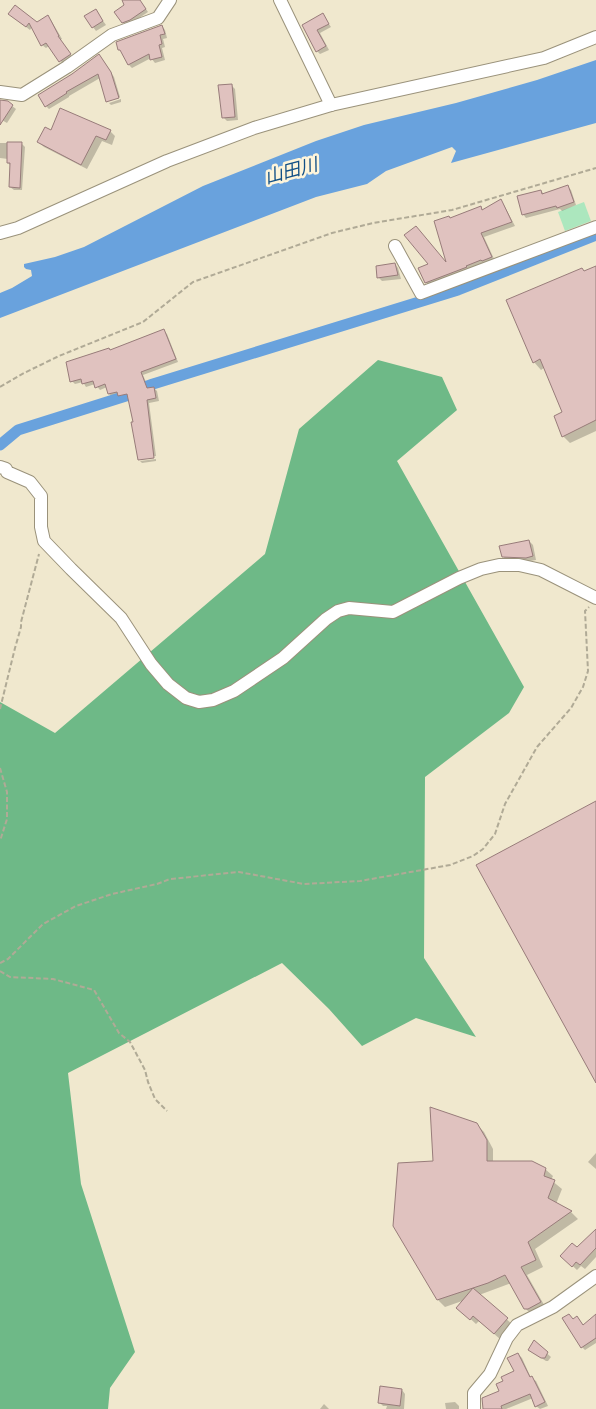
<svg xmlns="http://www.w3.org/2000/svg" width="596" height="1409" font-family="'Noto Sans','Noto Sans JP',sans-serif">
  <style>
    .green { fill: #ace7be }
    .forest { fill: #6eb987 }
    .water { fill: #69a2dd }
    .shadow { fill: #0003 }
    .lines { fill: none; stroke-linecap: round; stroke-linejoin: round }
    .canal { stroke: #69a2dd; stroke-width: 11 }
    .building { fill: #e0c2bf; stroke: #987c7a }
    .minor-casing { stroke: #9a927b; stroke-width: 14 }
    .path { stroke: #b0aa96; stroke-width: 2; stroke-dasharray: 5 2.5; stroke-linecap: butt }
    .minor { stroke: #fff; stroke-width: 12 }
    .labels { text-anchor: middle; stroke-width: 5; stroke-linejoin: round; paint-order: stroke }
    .water-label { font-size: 18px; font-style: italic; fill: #125086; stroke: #fef5db }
  </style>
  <rect width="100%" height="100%" fill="#f0e8ce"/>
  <path class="green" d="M 584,202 L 591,221 L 565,231 L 558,212 Z"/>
  <path class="forest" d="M 378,360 L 442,377 L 457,410 L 397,461 L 524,687 L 509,713 L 425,777 L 424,958 L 476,1037 L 416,1018 L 362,1046 L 329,1009 L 282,963 L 68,1073 L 81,1184 L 135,1352 L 110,1388 L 108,1409 L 0,1409 L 0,702 L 55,733 L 265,554 L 299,429 Z"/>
  <path class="water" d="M 596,60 L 596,123 L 451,163 L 456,151 L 452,147 L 386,171 L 367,184 L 316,197 L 0,318 L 0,293 L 12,288 L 32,276 L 31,270 L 26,269 L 24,267 L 24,264 L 55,257 L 84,247 L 203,186 L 316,141 L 364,125 L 456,103 L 537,80 Z"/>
  <g class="shadow">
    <path d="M 123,0 L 135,0 L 144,6 L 148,12 L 133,22 L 126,25 L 123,22 L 126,5 Z"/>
    <path d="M 96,11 L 106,25 L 96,31 L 93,27 Z"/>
    <path d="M 323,15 L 331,27 L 320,33 L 329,50 L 320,54 L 317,51 L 303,25 Z"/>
    <path d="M 13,17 L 37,23 L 47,17 L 51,20 L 62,39 L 60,40 L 73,58 L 64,65 L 49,46 L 46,48 L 42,45 L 32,27 L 30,30 Z"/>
    <path d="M 162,26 L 165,30 L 167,38 L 163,39 L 165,47 L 162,48 L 165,60 L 155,63 L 151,58 L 132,68 L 129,65 L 122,52 Z"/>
    <path d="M 102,59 L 114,77 L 120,97 L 108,100 L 108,102 L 100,78 L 69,96 L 69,97 L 49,109 L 46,106 L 72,75 Z"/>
    <path d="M 232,86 L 235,89 L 238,120 L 227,121 L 223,117 Z"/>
    <path d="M 121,99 L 121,102 L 111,105 L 109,103 Z"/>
    <path d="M 0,101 L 12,106 L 16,109 L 7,123 L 0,119 Z"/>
    <path d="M 110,131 L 115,136 L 112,145 L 102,141 L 87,169 L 44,147 L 38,142 L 52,132 Z"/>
    <path d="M 0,143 L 21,143 L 25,147 L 22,190 L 14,190 L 10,187 L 11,166 L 8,163 L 8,159 L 0,158 Z"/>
    <path d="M 567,186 L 571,190 L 576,205 L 562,211 L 560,209 L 526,218 L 523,214 L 541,191 L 545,195 Z"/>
    <path d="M 501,201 L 504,205 L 515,226 L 484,237 L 495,261 L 430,286 L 426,282 L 449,266 L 451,219 L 481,208 L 483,211 Z"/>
    <path d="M 395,264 L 398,268 L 401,279 L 382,281 L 379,278 Z"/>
    <path d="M 596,267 L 596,431 L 570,443 L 563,436 L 564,412 L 545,367 L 541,370 L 534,362 L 582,269 L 585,272 Z"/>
    <path d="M 164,331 L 167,334 L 178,362 L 143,375 L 149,389 L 154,388 L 157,391 L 159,401 L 149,403 L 156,456 L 139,459 L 139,460 L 129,397 L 122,399 L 119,395 L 112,397 L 109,394 L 107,387 L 100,390 L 95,384 L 86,387 L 83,382 L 75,384 L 72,381 L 110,351 Z"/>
    <path d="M 156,459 L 156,461 L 142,463 L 140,461 Z"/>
    <path d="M 529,541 L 533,545 L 536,560 L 530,561 L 506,560 L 503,556 Z"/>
    <path d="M 476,1124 L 484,1132 L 493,1149 L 493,1162 L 545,1169 L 553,1176 L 551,1180 L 562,1189 L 556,1204 L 571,1212 L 578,1219 L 535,1249 L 543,1267 L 527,1275 L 547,1310 L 533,1316 L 525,1308 L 511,1283 L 479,1295 L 512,1324 L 500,1339 L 479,1321 L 476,1324 L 464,1313 L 465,1300 L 445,1307 L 438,1300 L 434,1162 Z"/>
    <path d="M 596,1153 L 596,1169 L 588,1162 Z"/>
    <path d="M 596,1231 L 596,1257 L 585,1269 L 581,1266 L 577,1270 L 562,1256 L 577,1249 Z"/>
    <path d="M 596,1315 L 596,1343 L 585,1350 L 582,1347 L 573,1320 L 577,1317 L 584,1326 Z"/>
    <path d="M 534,1342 L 551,1357 L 548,1361 L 546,1361 L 529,1350 Z"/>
    <path d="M 518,1354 L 522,1358 L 531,1378 L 536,1381 L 548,1406 L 540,1409 L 536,1406 L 533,1398 L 506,1409 L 483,1409 L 501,1392 L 504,1382 L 515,1372 Z"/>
    <path d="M 381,1388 L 402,1390 L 405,1394 L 404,1409 L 386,1409 L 387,1406 L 383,1406 L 379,1402 Z"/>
    <path d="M 455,1402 L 459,1406 L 459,1409 L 446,1409 L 445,1403 Z"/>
    <path d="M 324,1404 L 329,1409 L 320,1409 Z"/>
  </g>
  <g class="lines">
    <path class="canal" d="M 0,445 L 18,430 L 126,396 L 134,391 L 153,384 L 458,290 L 596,235"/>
  </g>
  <g class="building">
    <path d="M 122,0 L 140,0 L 146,9 L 130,20 L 122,23 L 114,12 L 124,5 Z"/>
    <path d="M 15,5 L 37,22 L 48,15 L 59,36 L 58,36 L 71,54 L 59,62 L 46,43 L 41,46 L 29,23 L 26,27 L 8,14 Z"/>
    <path d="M 96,9 L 103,21 L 92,28 L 84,16 Z"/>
    <path d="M 323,13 L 329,24 L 317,30 L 326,46 L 316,52 L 302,25 Z"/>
    <path d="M 162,25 L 165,34 L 160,35 L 162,44 L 159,45 L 162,57 L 150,60 L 149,54 L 128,65 L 120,50 L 118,50 L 116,42 Z"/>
    <path d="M 99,54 L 111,72 L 119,98 L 106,102 L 98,74 L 66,92 L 67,93 L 45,107 L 38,95 L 72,74 Z"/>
    <path d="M 232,84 L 235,117 L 222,118 L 218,85 Z"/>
    <path d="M 0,100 L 8,101 L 13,105 L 0,125 Z"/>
    <path d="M 60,108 L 111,130 L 106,140 L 96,136 L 81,165 L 37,142 L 45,127 L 51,130 Z"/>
    <path d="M 7,142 L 22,142 L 20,188 L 9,187 L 10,163 L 7,163 Z"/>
    <path d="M 568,185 L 574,202 L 557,208 L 556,206 L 522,215 L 517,196 L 541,190 L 542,194 Z"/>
    <path d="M 501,199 L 512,222 L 481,233 L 492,257 L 482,261 L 481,260 L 466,266 L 467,267 L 425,283 L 418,268 L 428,264 L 404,235 L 416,226 L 446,262 L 434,221 L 449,216 L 450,218 L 481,206 L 482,210 Z"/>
    <path d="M 395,263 L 398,275 L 377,278 L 376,266 Z"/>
    <path d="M 596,266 L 596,420 L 562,437 L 554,416 L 562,412 L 540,359 L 533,363 L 506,300 L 582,268 L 584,271 Z"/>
    <path d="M 164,329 L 176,359 L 141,372 L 147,388 L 154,387 L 156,398 L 147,400 L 154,458 L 138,460 L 131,422 L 133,422 L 127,394 L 118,396 L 117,392 L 108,394 L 105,384 L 95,388 L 93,381 L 82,384 L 81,379 L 70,382 L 66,362 L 109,348 L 110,350 Z"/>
    <path d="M 529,540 L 533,556 L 526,558 L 502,557 L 499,546 Z"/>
    <path d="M 596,801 L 596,1083 L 476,865 Z"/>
    <path d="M 430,1107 L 477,1123 L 487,1140 L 487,1161 L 532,1161 L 546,1168 L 544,1176 L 555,1180 L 548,1198 L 572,1211 L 528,1242 L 536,1260 L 521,1267 L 541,1302 L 528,1309 L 524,1309 L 505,1275 L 488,1283 L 437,1300 L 393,1226 L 398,1163 L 433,1161 Z"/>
    <path d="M 596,1229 L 596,1248 L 580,1265 L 576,1262 L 572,1267 L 560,1256 L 572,1243 L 577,1247 Z"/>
    <path d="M 473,1288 L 508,1318 L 494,1334 L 473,1316 L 470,1320 L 456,1308 Z"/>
    <path d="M 569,1314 L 573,1319 L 577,1316 L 583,1325 L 596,1314 L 596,1338 L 581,1348 L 562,1318 Z"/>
    <path d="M 534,1340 L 548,1352 L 545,1358 L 541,1358 L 528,1350 Z"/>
    <path d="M 518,1353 L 530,1377 L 532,1376 L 545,1402 L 535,1407 L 530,1394 L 501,1406 L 502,1409 L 483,1409 L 482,1398 L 499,1391 L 496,1384 L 503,1381 L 501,1377 L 514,1371 L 507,1358 Z"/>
    <path d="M 380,1386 L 402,1389 L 400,1406 L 378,1403 Z"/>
  </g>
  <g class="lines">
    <defs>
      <g id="minor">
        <path d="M 280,0 L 331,105"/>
        <path d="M 0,92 L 22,95 L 67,67 L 112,35 L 158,18 L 170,0"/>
        <path d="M 0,233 L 18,228 L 167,161 L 254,128 L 331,105 L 544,58 L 596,37"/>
        <path d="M 395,246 L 421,293 L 596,227"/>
        <path d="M 0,467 L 6,469 L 7,472 L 30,482 L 41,496 L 41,527 L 44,541 L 71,569 L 121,618 L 151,664 L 168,684 L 186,698 L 199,702 L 213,700 L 234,691 L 283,658 L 326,619 L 338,611 L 349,608 L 393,612 L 459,578 L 481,569 L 499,565 L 519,565 L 541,570 L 596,598"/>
        <path d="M 474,1409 L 474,1393 L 490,1374 L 507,1338 L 517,1325 L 553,1307 L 596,1276"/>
      </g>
    </defs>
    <use href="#minor" class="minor-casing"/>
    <g class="path">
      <path d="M 0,387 L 24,373 L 59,356 L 143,322 L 193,282 L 332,233 L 373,223 L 452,210 L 596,168"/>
      <path d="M 0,709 L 15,648 L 21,627 L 21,622 L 39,554"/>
      <path d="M 0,768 L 7,792 L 7,819 L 0,841"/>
      <path d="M 0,963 L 8,959 L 43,924 L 76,906 L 112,894 L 157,884 L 170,879 L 239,872 L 304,884 L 360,881 L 450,865 L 473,856 L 483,849 L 495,834 L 505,804 L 537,747 L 571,708 L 583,687 L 588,671 L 585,611 L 589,607"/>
      <path d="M 0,971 L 10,977 L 53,979 L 94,990 L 119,1033 L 130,1042 L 145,1070 L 148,1082 L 155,1099 L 167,1111"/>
    </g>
    <use href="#minor" class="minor"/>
  </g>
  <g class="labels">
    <g class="water-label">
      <text transform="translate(291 171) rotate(-15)" y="6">山田川</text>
    </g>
  </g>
</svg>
